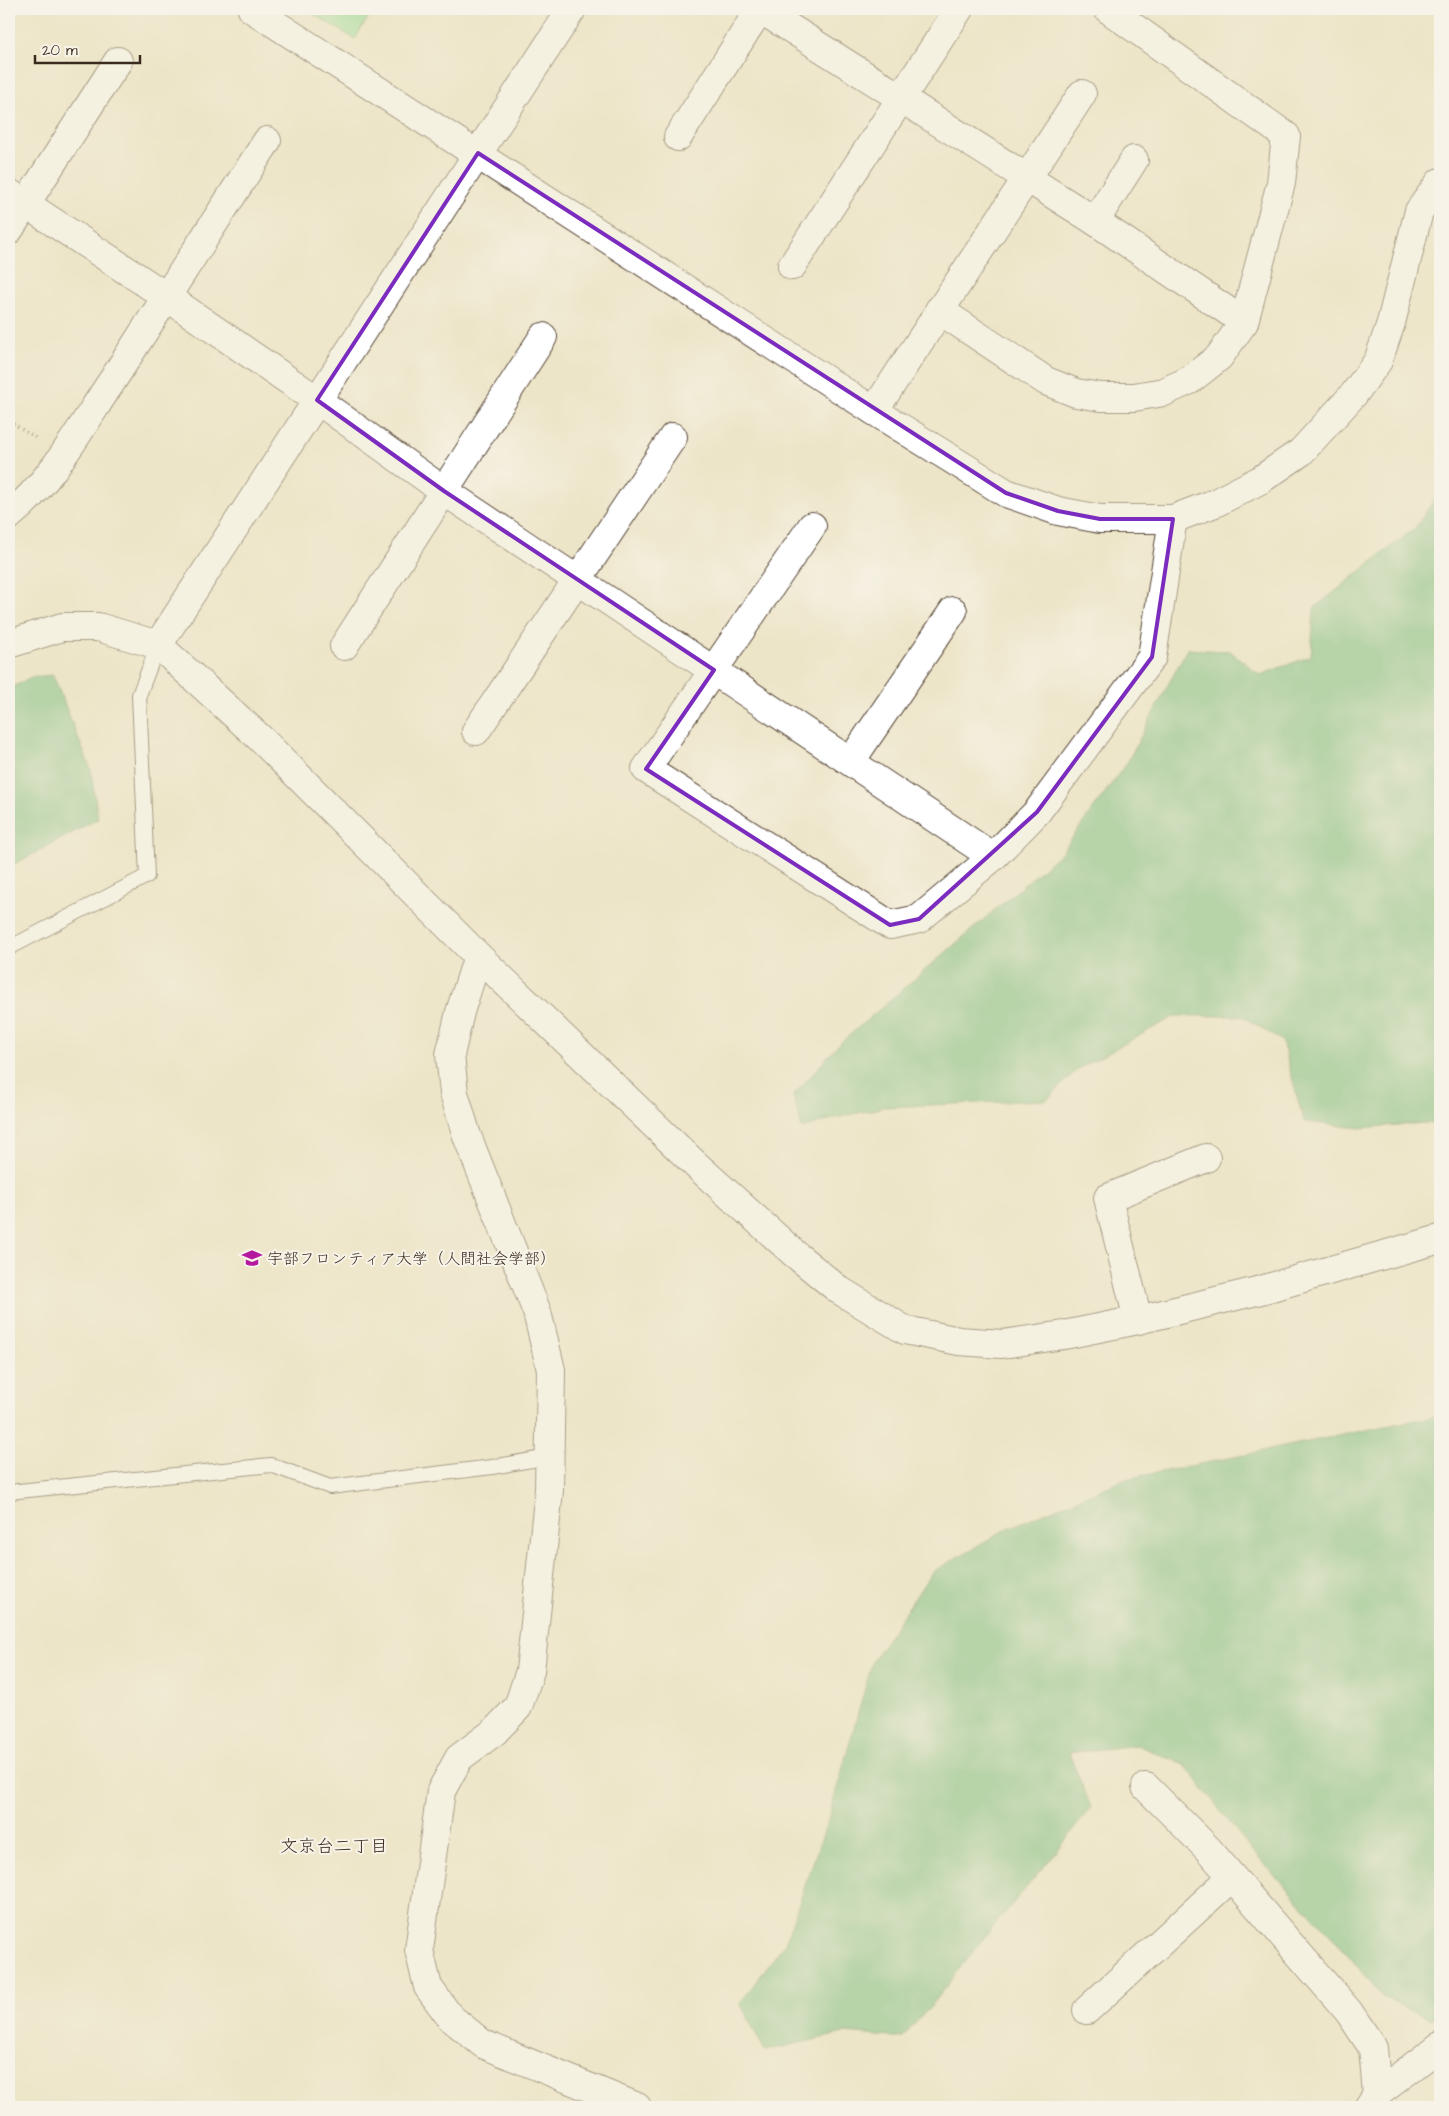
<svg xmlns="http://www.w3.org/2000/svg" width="1449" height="2116" font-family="'Architects Daughter','Klee One',sans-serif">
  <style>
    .green { fill: #91dd9a; stroke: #66845c }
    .forest { fill: #74bc82; stroke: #587350 }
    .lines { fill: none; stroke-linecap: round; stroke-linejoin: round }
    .lane-casing { stroke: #564638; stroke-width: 16 }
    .street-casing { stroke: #564638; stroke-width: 30 }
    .secondary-casing { stroke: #564638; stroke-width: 30 }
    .path { stroke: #564638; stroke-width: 3; stroke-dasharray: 1 4; stroke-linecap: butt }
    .lane { stroke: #fff; stroke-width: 14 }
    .street { stroke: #fff; stroke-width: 28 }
    .secondary { stroke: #fff; stroke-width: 28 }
    .marked { fill: none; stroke: #7b2cbf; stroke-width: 4; stroke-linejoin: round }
    .labels { text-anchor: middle; stroke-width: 4; stroke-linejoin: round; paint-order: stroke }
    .poi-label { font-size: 16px; fill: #3b2a1e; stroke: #f7f3e8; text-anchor: start }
    .neighbourhood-label { font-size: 18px; fill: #3b2a1e; stroke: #f7f3e8 }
  </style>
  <rect width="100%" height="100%" fill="#f7f3e8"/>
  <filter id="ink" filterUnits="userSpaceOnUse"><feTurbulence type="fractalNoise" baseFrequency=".02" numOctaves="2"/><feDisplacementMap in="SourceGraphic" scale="10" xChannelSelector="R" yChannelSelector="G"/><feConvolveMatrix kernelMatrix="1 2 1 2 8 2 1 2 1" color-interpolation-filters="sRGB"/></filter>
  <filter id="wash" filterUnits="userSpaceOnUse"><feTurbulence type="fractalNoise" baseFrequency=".0096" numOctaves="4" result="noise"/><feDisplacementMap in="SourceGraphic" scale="20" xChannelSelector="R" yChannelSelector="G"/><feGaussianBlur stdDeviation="1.12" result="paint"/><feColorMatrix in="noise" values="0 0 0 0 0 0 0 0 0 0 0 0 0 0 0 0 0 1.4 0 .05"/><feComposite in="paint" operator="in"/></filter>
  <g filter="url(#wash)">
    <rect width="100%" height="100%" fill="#ede5c8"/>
    <path class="green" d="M 305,9 L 373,9 L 355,39 Z"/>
    <g class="forest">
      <path d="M 1440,490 L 1440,1122 L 1359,1128 L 1304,1122 L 1282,1041 L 1242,1016 L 1175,1016 L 1078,1069 L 1047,1100 L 884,1107 L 836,1118 L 802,1129 L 793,1096 L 838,1045 L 1062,852 L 1128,761 L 1187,649 L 1230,651 L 1260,675 L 1311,656 L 1314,608 L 1416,527 Z"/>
      <path d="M 53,675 L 91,770 L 98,819 L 9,867 L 9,689 L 31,677 Z"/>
      <path d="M 1440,1415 L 1440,2014 L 1431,2018 L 1383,1998 L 1343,1949 L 1253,1852 L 1185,1765 L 1137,1745 L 1069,1753 L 1091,1807 L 1058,1850 L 977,1946 L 936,2000 L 902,2038 L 844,2033 L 765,2051 L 740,2003 L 785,1943 L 828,1820 L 873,1660 L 932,1572 L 1008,1528 L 1126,1479 Z"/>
    </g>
  </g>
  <g filter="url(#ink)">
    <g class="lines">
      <defs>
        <g id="lane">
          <path d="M 9,948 L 147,876 L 139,695 L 158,645"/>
          <path d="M 9,1492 L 271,1465 L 330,1487 L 492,1467 L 549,1457"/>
        </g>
        <g id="street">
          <path d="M 760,9 L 1095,221 L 1244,322"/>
          <path d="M 678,137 L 760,9"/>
          <path d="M 9,193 L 167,297 L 317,400 L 444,491 L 993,857"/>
          <path d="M 1095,221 L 1134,160"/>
          <path d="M 9,230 L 118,61"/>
          <path d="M 792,266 L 959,9"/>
          <path d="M 939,310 L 1046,381 L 1076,393 L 1101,397 L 1134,397 L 1164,392 L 1190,380 L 1219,357 L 1244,322 L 1281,183 L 1286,136 L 1108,9"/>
          <path d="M 874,411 L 1082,94"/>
          <path d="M 9,516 C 53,480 81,427 112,381 C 164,301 216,221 267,141"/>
          <path d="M 812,526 L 646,769 L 890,925 L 919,919 L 993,857 L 1037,812 L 1152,657 L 1173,519"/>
          <path d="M 158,645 L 572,9"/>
          <path d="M 344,646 L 543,337"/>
          <path d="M 476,731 L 673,437"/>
          <path d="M 851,761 L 953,611"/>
          <path d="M 478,956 L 460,1012 L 450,1055 L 454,1093 L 467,1136 L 537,1312 L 551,1370 L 549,1490 L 530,1671 L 518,1707 L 494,1732 L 459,1758 L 441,1791 L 419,1950 L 428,1987 L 450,2017 L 483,2044 L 637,2107"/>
          <path d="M 695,1164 L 796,1255 L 839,1290 L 905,1330 L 959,1341 L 1002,1344 L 1064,1335 L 1138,1320 L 1261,1290 L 1440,1239"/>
          <path d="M 1138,1320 L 1108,1198 L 1206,1158"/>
          <path d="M 1146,1787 L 1208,1849 L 1349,2012 L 1373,2048 L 1377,2094"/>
          <path d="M 1087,2010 L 1232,1877"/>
          <path d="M 1369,2106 L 1377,2094 L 1440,2046"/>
        </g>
        <g id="secondary">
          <path d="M 252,9 L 874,411 L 1006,493 L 1058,511 L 1100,519 L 1173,519 L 1215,503 L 1260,480 L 1301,452 L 1354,394 L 1378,361 L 1391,323 L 1419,211 L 1440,182"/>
          <path d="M 9,644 L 62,627 L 98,627 L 158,645 L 261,739 L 478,956 L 695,1164"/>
        </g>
      </defs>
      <use href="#lane" class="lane-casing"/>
      <use href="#street" class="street-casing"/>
      <use href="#secondary" class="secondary-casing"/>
      <path class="path" d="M 9,421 L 36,438"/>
      <use href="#lane" class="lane"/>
      <use href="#street" class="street"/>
      <use href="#secondary" class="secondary"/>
    </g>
  </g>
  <path d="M0 0H1449V2116H0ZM 478,153 L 1006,493 L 1058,511 L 1100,519 L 1173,519 L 1152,657 L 1037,812 L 919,919 L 890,925 L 646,769 L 714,670 L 444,491 L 317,400 Z" fill="#ede5c8" fill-opacity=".55" fill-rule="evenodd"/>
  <path class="marked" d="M 478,153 L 1006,493 L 1058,511 L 1100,519 L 1173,519 L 1152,657 L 1037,812 L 919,919 L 890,925 L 646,769 L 714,670 L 444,491 L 317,400 Z"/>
  <defs>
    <symbol id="university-bare" viewBox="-9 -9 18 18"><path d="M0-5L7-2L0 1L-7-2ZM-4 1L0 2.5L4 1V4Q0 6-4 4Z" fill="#b5179e" stroke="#f7f3e8" stroke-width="2.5" paint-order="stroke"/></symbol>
  </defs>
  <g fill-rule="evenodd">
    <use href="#university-bare" x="238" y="1244" width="28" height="28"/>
  </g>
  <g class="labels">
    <g class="poi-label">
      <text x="267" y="1264">宇部フロンティア大学（人間社会学部）</text>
    </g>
    <g class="neighbourhood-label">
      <text x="334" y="1852">文京台二丁目</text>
    </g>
  </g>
  <rect width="1449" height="2116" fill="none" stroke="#f7f3e8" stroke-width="30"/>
  <path d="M35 55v8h105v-8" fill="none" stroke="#3b2a1e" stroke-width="2.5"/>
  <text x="42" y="55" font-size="15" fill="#3b2a1e" stroke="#f7f3e8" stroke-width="4" paint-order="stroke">20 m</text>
</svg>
